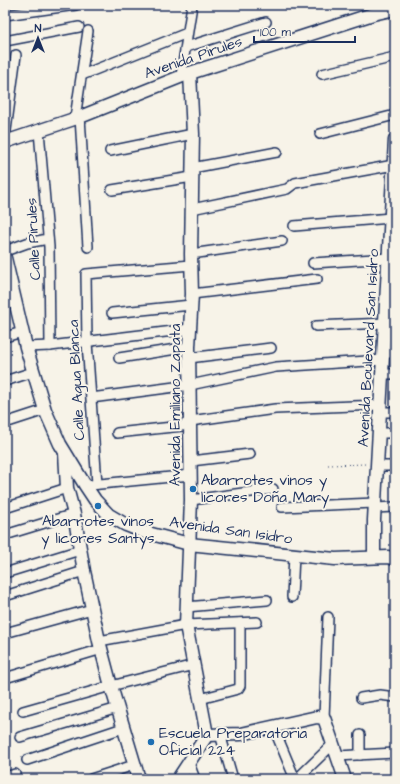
<svg xmlns="http://www.w3.org/2000/svg" width="400" height="784" font-family="'Architects Daughter',sans-serif">
  <style>
    .lines { fill: none; stroke-linecap: round; stroke-linejoin: round }
    .minor-casing { stroke: #1b2f5e; stroke-width: 12 }
    .major-casing { stroke: #1b2f5e; stroke-width: 15 }
    .path { stroke: #1b2f5e; stroke-width: 1; stroke-dasharray: 1 3; stroke-linecap: butt }
    .minor { stroke: #f7f3e8; stroke-width: 9 }
    .major { stroke: #f7f3e8; stroke-width: 12 }
    .poi-dot { fill: #1f6fb2; stroke: #f7f3e8; stroke-width: 1.5 }
    .labels { text-anchor: middle; stroke-width: 4; stroke-linejoin: round; paint-order: stroke }
    .street-label { font-size: 15px; fill: #1b2f5e; stroke: #f7f3e8 }
    .poi-label { font-size: 15px; fill: #1b2f5e; stroke: #f7f3e8; text-anchor: start }
  </style>
  <rect width="100%" height="100%" fill="#f7f3e8"/>
  <filter id="ink" filterUnits="userSpaceOnUse"><feTurbulence type="fractalNoise" baseFrequency=".025" numOctaves="2"/><feDisplacementMap in="SourceGraphic" scale="8" xChannelSelector="R" yChannelSelector="G"/><feConvolveMatrix kernelMatrix="1 2 1 2 8 2 1 2 1" color-interpolation-filters="sRGB"/></filter>
  <g filter="url(#ink)">
    <g class="lines">
      <defs>
        <g id="minor">
          <path d="M 5,15 L 76,5"/>
          <path d="M 5,41 L 79,27"/>
          <path d="M 186,47 L 266,22"/>
          <path d="M 322,74 L 395,57"/>
          <path d="M 82,75 L 187,33"/>
          <path d="M 181,76 L 192,5"/>
          <path d="M 80,117 L 88,247"/>
          <path d="M 75,118 L 88,31"/>
          <path d="M 39,131 L 49,247 L 50,346"/>
          <path d="M 320,134 L 395,115"/>
          <path d="M 5,138 L 16,55"/>
          <path d="M 110,151 L 193,134"/>
          <path d="M 192,168 L 277,152"/>
          <path d="M 112,190 L 192,177"/>
          <path d="M 192,209 L 287,189 L 295,183 L 394,165"/>
          <path d="M 294,226 L 391,218"/>
          <path d="M 5,251 L 27,243 L 48,239"/>
          <path d="M 191,254 L 282,241"/>
          <path d="M 313,263 L 389,258"/>
          <path d="M 192,294 L 317,279"/>
          <path d="M 112,313 L 191,305"/>
          <path d="M 316,326 L 385,323"/>
          <path d="M 5,337 L 22,332"/>
          <path d="M 26,347 L 50,346 L 190,329"/>
          <path d="M 383,353 L 395,353"/>
          <path d="M 119,358 L 189,347"/>
          <path d="M 189,358 L 271,348"/>
          <path d="M 382,374 L 395,374"/>
          <path d="M 5,381 L 33,372"/>
          <path d="M 91,398 L 190,385 L 276,367 L 383,360"/>
          <path d="M 380,412 L 395,412"/>
          <path d="M 5,423 L 45,410"/>
          <path d="M 117,433 L 182,426 L 190,421 L 275,409 L 380,405"/>
          <path d="M 379,433 L 395,433"/>
          <path d="M 191,461 L 250,454"/>
          <path d="M 377,466 L 395,466"/>
          <path d="M 97,484 L 87,342 L 86,274 L 191,265"/>
          <path d="M 90,485 L 191,475"/>
          <path d="M 191,500 L 273,489"/>
          <path d="M 282,507 L 375,503"/>
          <path d="M 5,508 L 67,488"/>
          <path d="M 375,508 L 395,507"/>
          <path d="M 5,535 L 74,514"/>
          <path d="M 5,573 L 80,550"/>
          <path d="M 5,596 L 84,571"/>
          <path d="M 292,597 L 294,555"/>
          <path d="M 186,607 L 267,600"/>
          <path d="M 5,633 L 92,609"/>
          <path d="M 99,641 L 186,625 L 257,622"/>
          <path d="M 5,678 L 102,649"/>
          <path d="M 361,698 L 380,695 L 395,697"/>
          <path d="M 200,699 L 238,689 L 240,686 L 240,623"/>
          <path d="M 23,711 L 111,686 L 194,665"/>
          <path d="M 324,718 L 328,617"/>
          <path d="M 273,726 L 295,779"/>
          <path d="M 220,734 L 233,779"/>
          <path d="M 360,735 L 360,755"/>
          <path d="M 20,737 L 118,708"/>
          <path d="M 337,756 L 395,753"/>
          <path d="M 27,760 L 123,728"/>
          <path d="M 189,763 L 195,779"/>
          <path d="M 5,777 L 15,774"/>
          <path d="M 91,779 L 134,765"/>
          <path d="M 297,779 L 333,744"/>
        </g>
        <g id="major">
          <path d="M 190,73 L 193,134 L 191,254 L 192,294 L 189,347 L 191,500 L 186,625 L 207,735"/>
          <path d="M 5,142 L 80,117 L 190,73 L 373,14 L 395,9"/>
          <path d="M 5,258 L 26,347 L 45,410 L 60,444 L 85,485 L 95,500 L 109,515 L 126,525 L 144,532 L 189,544 L 335,559 L 388,557 L 395,559"/>
          <path d="M 65,453 L 67,488 L 74,514 L 84,571 L 99,641 L 111,686 L 139,779"/>
          <path d="M 374,557 L 374,520 L 395,140"/>
          <path d="M 207,735 L 241,734 L 317,717 L 324,718 L 345,779"/>
          <path d="M 178,779 L 207,735"/>
        </g>
      </defs>
      <use href="#minor" class="minor-casing"/>
      <use href="#major" class="major-casing"/>
      <path class="path" d="M 328,465 L 367,464"/>
      <use href="#minor" class="minor"/>
      <use href="#major" class="major"/>
    </g>
  </g>
  <g class="poi-dot">
    <circle cx="193" cy="489" r="4"/>
    <circle cx="98" cy="506" r="4"/>
    <circle cx="151" cy="742" r="4"/>
  </g>
  <g class="labels">
    <g class="street-label">
      <text transform="translate(193 57) rotate(-19)" y="5">Avenida Pirules</text>
      <text transform="translate(33 239) rotate(-93)" y="5">Calle Pirules</text>
      <text transform="translate(368 348) rotate(-87)" y="5">Avenida Boulevard San Isidro</text>
      <text transform="translate(76 380) rotate(-93)" y="5">Calle Agua Blanca</text>
      <text transform="translate(175 405) rotate(-90)" y="5">Avenida Emiliano Zapata</text>
      <text transform="translate(231 530) rotate(8)" y="5">Avenida San Isidro</text>
    </g>
    <g class="poi-label">
      <text x="201" y="485">Abarrotes vinos y<tspan x="201" dy="17">licores Doña Mary</tspan></text>
      <text x="98" y="526" text-anchor="middle">Abarrotes vinos<tspan x="98" dy="17">y licores Santys</tspan></text>
      <text x="159" y="738">Escuela Preparatoria<tspan x="159" dy="17">Oficial 224</tspan></text>
    </g>
  </g>
  <rect width="400" height="784" fill="none" stroke="#f7f3e8" stroke-width="20"/>
  <rect x="10" y="10" width="380" height="764" fill="none" stroke="#1b2f5e" stroke-width="1.5" filter="url(#ink)"/>
  <g transform="translate(38 38)" stroke="#f7f3e8" stroke-width="3" paint-order="stroke">
  <path d="M0-3L7 15L0 10L-7 15Z" fill="#1b2f5e"/>
  <text y="-6" font-size="11" font-weight="bold" text-anchor="middle" fill="#1b2f5e">N</text>
  </g>
  <path d="M254 36v6h101v-6" fill="none" stroke="#1b2f5e" stroke-width="2"/>
  <text x="260" y="36" font-size="12" fill="#1b2f5e" stroke="#f7f3e8" stroke-width="3" paint-order="stroke">100 m</text>
</svg>
